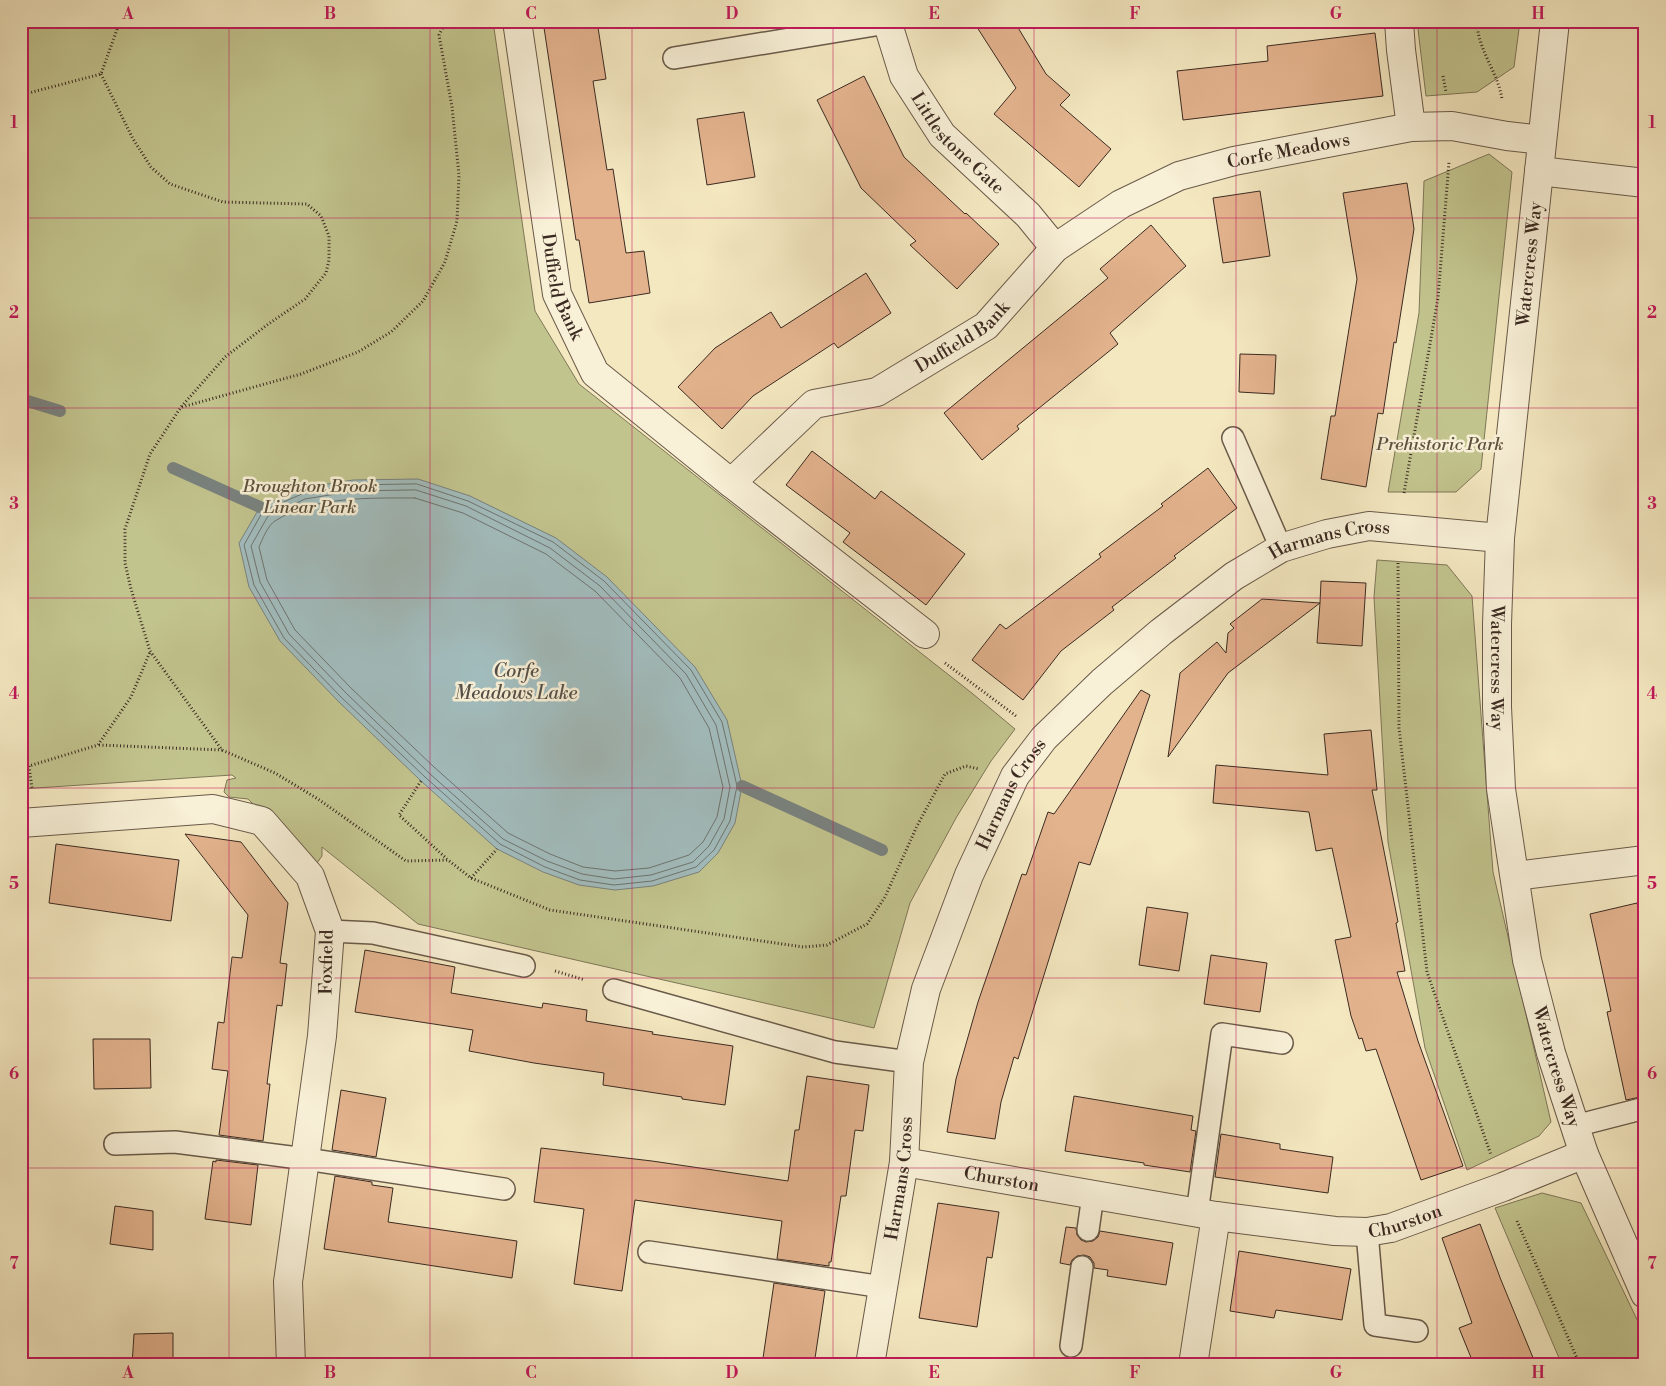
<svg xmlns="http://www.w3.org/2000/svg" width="1666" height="1386" font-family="'Libre Bodoni',serif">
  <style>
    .green { fill: #c2c48e; stroke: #7e7758 }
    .water { fill: #a2bdbe; stroke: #79827f }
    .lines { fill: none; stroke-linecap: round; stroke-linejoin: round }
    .shore { stroke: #6e7470; stroke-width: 1 }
    .stream { stroke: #79827f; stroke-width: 12 }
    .building { fill: #e3b38e; stroke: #3b2a21 }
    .lane-casing { stroke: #695a49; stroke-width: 24 }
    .street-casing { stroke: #695a49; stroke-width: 30 }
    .path { stroke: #3b2a21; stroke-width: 3; stroke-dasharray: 1 2.5; stroke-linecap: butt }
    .lane { stroke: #f8f0d7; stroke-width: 21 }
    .street { stroke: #f8f0d7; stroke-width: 28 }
    .grid { fill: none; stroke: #c2185b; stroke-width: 1; stroke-opacity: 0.55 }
    .labels { text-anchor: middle; stroke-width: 5; stroke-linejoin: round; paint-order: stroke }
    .street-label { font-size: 18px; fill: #3b2a21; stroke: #f8f0d7 }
    .park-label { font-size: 18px; font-style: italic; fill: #5d503c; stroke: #f8f0d7 }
    .water-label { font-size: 19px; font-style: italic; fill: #554f48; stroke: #f8f0d7 }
    .neatline { fill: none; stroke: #c2185b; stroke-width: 2 }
    .grid-label { font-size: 16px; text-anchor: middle; font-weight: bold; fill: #c2185b }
  </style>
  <rect width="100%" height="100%" fill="#f4e8c1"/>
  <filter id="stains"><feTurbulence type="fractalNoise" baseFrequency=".004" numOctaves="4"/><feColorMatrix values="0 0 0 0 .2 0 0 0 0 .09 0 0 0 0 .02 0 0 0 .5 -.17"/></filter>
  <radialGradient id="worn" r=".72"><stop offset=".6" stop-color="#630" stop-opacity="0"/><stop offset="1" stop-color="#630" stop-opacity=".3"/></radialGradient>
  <g class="green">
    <path d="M 21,21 L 493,21 L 535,311 L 579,384 L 973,694 L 1015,729 L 991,761 L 956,818 L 910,903 L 874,1028 L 418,924 L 322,847 L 322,856 L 317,863 L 280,831 L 248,799 L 229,797 L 224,792 L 227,780 L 236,778 L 232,775 L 21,789 Z"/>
    <path d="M 1417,21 L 1520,21 L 1514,67 L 1477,92 L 1426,96 Z"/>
    <path d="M 1489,154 L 1512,172 L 1481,469 L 1456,492 L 1388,492 L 1419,313 L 1424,181 Z"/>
    <path d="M 1377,560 L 1447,565 L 1472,596 L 1493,872 L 1551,1122 L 1539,1136 L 1467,1170 L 1425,1048 L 1388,842 L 1374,597 Z"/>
    <path d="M 1542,1193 L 1581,1203 L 1645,1336 L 1645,1365 L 1562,1365 L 1495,1208 Z"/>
  </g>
  <path class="water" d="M 418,479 L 470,496 L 556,538 L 607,577 L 695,667 L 727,720 L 742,786 L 735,823 L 718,853 L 699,872 L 653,886 L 615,890 L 579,885 L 543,872 L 497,849 L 421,781 L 338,701 L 280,641 L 249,587 L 239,543 L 260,507 L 302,488 L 353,480 Z"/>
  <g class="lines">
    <g class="shore">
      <path d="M 417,484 L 468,501 L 553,542 L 604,581 L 691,670 L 722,722 L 737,786 L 730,821 L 714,850 L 696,867 L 652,881 L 614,885 L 580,880 L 545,867 L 500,844 L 425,777 L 341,697 L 284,638 L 254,585 L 244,545 L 263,511 L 304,493 L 354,485 Z"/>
      <path d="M 416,490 L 466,506 L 550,548 L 600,586 L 686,674 L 716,725 L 730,787 L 724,819 L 709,846 L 693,862 L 651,875 L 614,879 L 582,874 L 547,861 L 503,839 L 429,773 L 346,693 L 289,634 L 260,582 L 251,546 L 268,516 L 305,499 L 354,491 Z"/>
      <path d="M 415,498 L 463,513 L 546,554 L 595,591 L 680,678 L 709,728 L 723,787 L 717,817 L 703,842 L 689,855 L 649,868 L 615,871 L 583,867 L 550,854 L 508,833 L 434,767 L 351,688 L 295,630 L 267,580 L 259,547 C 262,540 268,525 275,521 C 313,496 371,498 415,498 Z"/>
    </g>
    <g class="stream">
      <path d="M 21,399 L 60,411"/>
      <path d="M 173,468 L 260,507"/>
      <path d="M 742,786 L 882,850"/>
    </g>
  </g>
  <g class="building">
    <path d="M 543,21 L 597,21 L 606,79 L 593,81 L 607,170 L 613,169 L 626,253 L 644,251 L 650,293 L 589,303 L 579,240 L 576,240 Z"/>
    <path d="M 973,21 L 1014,21 L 1046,74 L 1070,95 L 1060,105 L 1111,149 L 1079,187 L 994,114 L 1016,88 Z"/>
    <path d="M 1375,33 L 1383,96 L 1183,120 L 1177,71 L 1268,61 L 1267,46 Z"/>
    <path d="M 864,76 L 904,157 L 965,214 L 966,213 L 999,244 L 957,289 L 910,245 L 916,241 L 861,188 L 817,100 Z"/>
    <path d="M 744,112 L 755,177 L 707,185 L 697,119 Z"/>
    <path d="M 1407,183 L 1414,229 L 1396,343 L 1394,342 L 1383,414 L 1378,413 L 1366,487 L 1321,479 L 1331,416 L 1335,416 L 1357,279 L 1343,193 Z"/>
    <path d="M 1260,191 L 1270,256 L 1223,263 L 1213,198 Z"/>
    <path d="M 1151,225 L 1186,266 L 1110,333 L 1118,344 L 1017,426 L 1019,429 L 982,460 L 944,413 L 1108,278 L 1100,269 Z"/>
    <path d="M 866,273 L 891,313 L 838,348 L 834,343 L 753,396 L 722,429 L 678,387 L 715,348 L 771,312 L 781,328 Z"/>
    <path d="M 1240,354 L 1276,355 L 1274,394 L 1239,392 Z"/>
    <path d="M 812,451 L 875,499 L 881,491 L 965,554 L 926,605 L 843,542 L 850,533 L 786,485 Z"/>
    <path d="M 1208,468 L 1237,508 L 1174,556 L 1176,558 L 1112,607 L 1114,610 L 1061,651 L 1023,700 L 972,660 L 1000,624 L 1006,629 L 1101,557 L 1099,554 L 1163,506 L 1161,504 Z"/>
    <path d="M 1321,581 L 1366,583 L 1362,646 L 1317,643 L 1320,603 L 1228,673 L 1168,757 L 1180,673 L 1217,642 L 1226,653 L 1228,633 L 1234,628 L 1230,624 L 1262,599 L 1320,603 Z"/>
    <path d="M 1141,690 L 1150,695 L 1090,865 L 1079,862 L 1018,1059 L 1014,1057 L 1001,1102 L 995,1139 L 947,1132 L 956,1079 L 978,1002 L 1022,874 L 1026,875 L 1048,812 L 1054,814 Z"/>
    <path d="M 1371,730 L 1377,790 L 1372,790 L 1398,922 L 1396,923 L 1405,971 L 1397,972 L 1418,1041 L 1463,1166 L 1421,1180 L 1376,1049 L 1366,1051 L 1362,1038 L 1359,1039 L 1351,1016 L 1335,940 L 1351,937 L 1332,848 L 1316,851 L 1309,812 L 1213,803 L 1216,765 L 1328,775 L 1324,734 Z"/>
    <path d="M 185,834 L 241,842 L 288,903 L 280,963 L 287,964 L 282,1006 L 277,1005 L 267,1084 L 270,1084 L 263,1141 L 219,1135 L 228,1071 L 212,1069 L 218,1022 L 224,1023 L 232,957 L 242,958 L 248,915 Z"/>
    <path d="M 56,844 L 179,860 L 171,921 L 49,903 Z"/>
    <path d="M 1637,903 L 1645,940 L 1645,1096 L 1626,1100 L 1607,1012 L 1611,1011 L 1590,914 Z"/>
    <path d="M 1147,907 L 1188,913 L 1179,971 L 1139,965 Z"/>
    <path d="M 365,950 L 455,967 L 451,993 L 542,1008 L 543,1003 L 587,1010 L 586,1021 L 653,1032 L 652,1034 L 733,1046 L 725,1105 L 682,1099 L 682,1097 L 603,1085 L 604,1073 L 534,1063 L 469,1051 L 473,1030 L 355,1012 Z"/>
    <path d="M 1211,955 L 1267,963 L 1260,1012 L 1204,1004 Z"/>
    <path d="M 93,1039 L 150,1039 L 151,1088 L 94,1089 Z"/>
    <path d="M 807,1076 L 869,1085 L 863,1131 L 855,1130 L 846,1196 L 841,1196 L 831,1262 L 829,1262 L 829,1266 L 777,1259 L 782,1221 L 635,1200 L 622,1291 L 574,1284 L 584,1209 L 534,1202 L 541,1148 L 652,1161 L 788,1181 L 795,1130 L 799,1130 Z"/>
    <path d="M 341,1090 L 386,1098 L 376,1157 L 332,1150 Z"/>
    <path d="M 1074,1096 L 1193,1116 L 1191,1130 L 1196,1131 L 1190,1172 L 1144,1165 L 1144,1163 L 1065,1151 Z"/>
    <path d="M 1221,1134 L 1280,1144 L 1280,1149 L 1333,1157 L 1328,1193 L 1215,1177 Z"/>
    <path d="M 216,1160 L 258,1165 L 251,1225 L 205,1219 L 213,1161 L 216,1162 Z"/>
    <path d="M 335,1176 L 372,1182 L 372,1185 L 393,1188 L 388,1222 L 517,1241 L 512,1278 L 324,1249 Z"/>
    <path d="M 938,1203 L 999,1212 L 992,1258 L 987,1257 L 977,1327 L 919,1318 Z"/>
    <path d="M 115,1206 L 153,1211 L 153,1250 L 110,1244 Z"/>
    <path d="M 1480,1224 L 1501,1280 L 1536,1365 L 1474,1365 L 1459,1328 L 1472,1323 L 1442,1238 Z"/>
    <path d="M 1066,1227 L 1076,1228 L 1077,1235 L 1081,1240 L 1086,1242 L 1093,1241 L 1098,1237 L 1100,1231 L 1173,1243 L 1166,1285 L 1107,1276 L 1108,1270 L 1094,1268 L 1094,1263 L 1090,1257 L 1084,1255 L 1077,1256 L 1072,1260 L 1070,1265 L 1060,1263 Z"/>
    <path d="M 1239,1251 L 1351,1269 L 1342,1320 L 1276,1310 L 1274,1318 L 1230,1311 Z"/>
    <path d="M 774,1283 L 825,1291 L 814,1365 L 762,1365 Z"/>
    <path d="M 173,1333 L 173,1365 L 132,1365 L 134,1334 Z"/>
  </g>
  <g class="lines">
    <defs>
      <g id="lane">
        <path d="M 674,58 L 887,23"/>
        <path d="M 1233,438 L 1281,548"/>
        <path d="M 330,931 L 373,933 L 524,966"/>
        <path d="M 614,990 L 835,1052 L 909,1062"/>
        <path d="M 1575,1126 L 1645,1108"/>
        <path d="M 115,1144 L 175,1142 L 306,1159 L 504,1189"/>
        <path d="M 1197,1213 L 1222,1034 L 1282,1043"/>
        <path d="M 1088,1230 L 1093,1195"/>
        <path d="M 1367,1232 L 1375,1325 L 1417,1331"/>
        <path d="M 649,1252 L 883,1287"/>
        <path d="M 1071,1346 L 1082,1267"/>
      </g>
      <g id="street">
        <path id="s1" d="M 517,21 L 557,294 L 595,373 L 731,483 L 814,404 L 877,392 L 986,326 L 1055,248 L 1121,204 L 1179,176 L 1234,161 L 1411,127 L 1452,126 L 1507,136 L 1542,140"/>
        <path id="s2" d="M 887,21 L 904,76 L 942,135 L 1028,215 L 1055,248"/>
        <path d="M 1399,21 L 1401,50 L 1411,127"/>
        <path id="s3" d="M 1555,21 L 1500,538 L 1497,624 L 1497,707 L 1501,789 L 1527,960 L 1551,1053 L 1584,1154 L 1645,1294"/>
        <path d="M 1539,171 L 1645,183"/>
        <path d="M 731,483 L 925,634"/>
        <path d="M 21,823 L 213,809 L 262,821 L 310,876 L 330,931 L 322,1036 L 288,1282 L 291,1365"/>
        <path d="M 1515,876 L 1645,860"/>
        <path id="s4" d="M 904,1162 L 1216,1216 L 1335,1231 L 1367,1232 L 1391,1228 L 1503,1187 L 1584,1154"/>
        <path id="s5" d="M 870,1365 L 904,1162 L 909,1062 L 926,989 L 969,875 L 1015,776 L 1044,738 L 1102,682 L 1161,632 L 1234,576 L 1281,548 L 1327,534 L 1369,526 L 1500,538"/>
        <path d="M 1193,1365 L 1216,1216"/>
      </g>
    </defs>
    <use href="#lane" class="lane-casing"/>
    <use href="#street" class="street-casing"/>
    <g class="path">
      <path d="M 1477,21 C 1477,49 1498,72 1502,99"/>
      <path d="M 101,74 L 133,139 L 151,167 L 170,184 L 223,202 L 307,204 L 321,216 L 329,236 L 329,260 L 326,273 L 305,299 L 267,325 L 225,357 L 181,407 L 150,454 L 125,529 L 125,563 L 131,589 L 150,651 L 222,750 L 275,773 L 318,799 L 406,861 L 448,860 L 471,878 L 550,910 L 803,947 L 827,945 L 867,924 L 885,897 L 917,826 L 945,774 L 966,766 L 979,769"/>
      <path d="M 1443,76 L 1446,92"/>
      <path d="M 21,95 L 101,74 L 120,21"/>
      <path d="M 182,407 L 301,374 L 358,352 L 391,332 L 423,301 L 445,262 L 457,221 L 459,175 L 452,107 L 439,35 L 446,21"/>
      <path d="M 1404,493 L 1438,298 L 1449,162"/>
      <path d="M 1398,563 L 1399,728 L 1427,972 L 1491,1155"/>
      <path d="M 945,663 L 1016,716"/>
      <path d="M 99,745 L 222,750"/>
      <path d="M 21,764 L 29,766 L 98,745 L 131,697 L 150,652"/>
      <path d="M 29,766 L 32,788"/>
      <path d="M 421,781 L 399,815 L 447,859"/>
      <path d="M 471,878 L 497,849"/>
      <path d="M 555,971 L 585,980"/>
      <path d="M 1517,1221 L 1580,1365"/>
    </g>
    <use href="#lane" class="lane"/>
    <use href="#street" class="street"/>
  </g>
  <path class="grid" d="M 229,21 L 229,1365M 430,21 L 430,1365M 632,21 L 632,1365M 833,21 L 833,1365M 1034,21 L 1034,1365M 1236,21 L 1236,1365M 1437,21 L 1437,1365M 21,218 L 1645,218M 21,408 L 1645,408M 21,598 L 1645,598M 21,788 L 1645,788M 21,978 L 1645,978M 21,1168 L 1645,1168"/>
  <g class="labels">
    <g class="street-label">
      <text dy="6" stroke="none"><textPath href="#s2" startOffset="144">Littlestone Gate</textPath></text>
      <text dy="6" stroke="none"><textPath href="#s1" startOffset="1205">Corfe Meadows</textPath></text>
      <text transform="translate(1529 264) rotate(-84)" y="6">Watercress Way</text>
      <text dy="6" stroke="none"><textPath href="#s1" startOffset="270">Duffield Bank</textPath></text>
      <text dy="6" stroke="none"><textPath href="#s1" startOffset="819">Duffield Bank</textPath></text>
      <text dy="6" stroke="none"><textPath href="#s5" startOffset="1014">Harmans Cross</textPath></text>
      <text dy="6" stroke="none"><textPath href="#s3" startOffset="650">Watercress Way</textPath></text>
      <text dy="6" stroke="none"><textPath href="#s5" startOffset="594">Harmans Cross</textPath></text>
      <text transform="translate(326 962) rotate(-89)" y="6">Foxfield</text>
      <text dy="6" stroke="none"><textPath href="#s3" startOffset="1055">Watercress Way</textPath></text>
      <text dy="6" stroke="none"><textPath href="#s5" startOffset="189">Harmans Cross</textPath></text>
      <text dy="6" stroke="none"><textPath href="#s4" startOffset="99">Churston</textPath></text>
      <text dy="6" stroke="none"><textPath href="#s4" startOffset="508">Churston</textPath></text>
    </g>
    <g class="park-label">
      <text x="1440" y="450">Prehistoric Park</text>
      <text x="310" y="492">Broughton Brook<tspan x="310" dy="21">Linear Park</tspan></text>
    </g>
    <g class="water-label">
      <text x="516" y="677">Corfe<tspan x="516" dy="22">Meadows Lake</tspan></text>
    </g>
  </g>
  <rect width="1666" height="1386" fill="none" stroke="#f4e8c1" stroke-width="55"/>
  <rect x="28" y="28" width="1610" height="1330" class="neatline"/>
  <g class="grid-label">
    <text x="128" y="19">A</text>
    <text x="330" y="19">B</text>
    <text x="531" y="19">C</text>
    <text x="732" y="19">D</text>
    <text x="934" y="19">E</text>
    <text x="1135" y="19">F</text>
    <text x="1336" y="19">G</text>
    <text x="1538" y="19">H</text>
    <text x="14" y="128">1</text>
    <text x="1652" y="128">1</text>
    <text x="14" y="318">2</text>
    <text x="1652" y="318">2</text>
    <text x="14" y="509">3</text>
    <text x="1652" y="509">3</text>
    <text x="14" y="699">4</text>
    <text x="1652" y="699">4</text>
    <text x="14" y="889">5</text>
    <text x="1652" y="889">5</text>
    <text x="14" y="1079">6</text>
    <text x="1652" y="1079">6</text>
    <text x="14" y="1269">7</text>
    <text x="1652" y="1269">7</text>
    <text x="128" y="1378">A</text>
    <text x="330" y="1378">B</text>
    <text x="531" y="1378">C</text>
    <text x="732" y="1378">D</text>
    <text x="934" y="1378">E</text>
    <text x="1135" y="1378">F</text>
    <text x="1336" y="1378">G</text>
    <text x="1538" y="1378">H</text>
  </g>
  <rect width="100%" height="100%" filter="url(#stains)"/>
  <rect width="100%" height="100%" fill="url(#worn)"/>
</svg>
